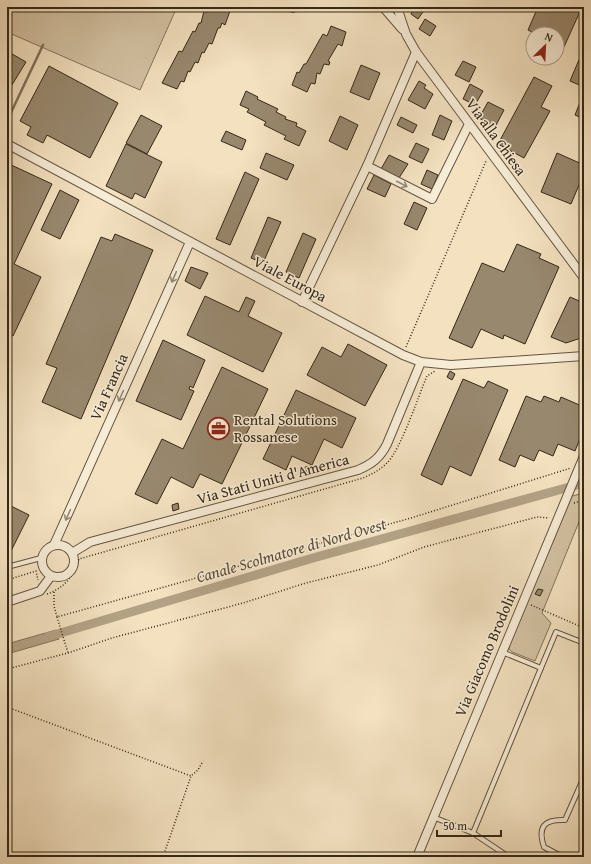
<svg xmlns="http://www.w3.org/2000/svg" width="591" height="864" font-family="'Gentium Book Plus',serif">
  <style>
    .green { fill: #d3c2a3; stroke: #84755c }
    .water { fill: #b3a286; stroke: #817159 }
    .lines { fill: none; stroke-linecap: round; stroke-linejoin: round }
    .stream { stroke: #817159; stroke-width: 2.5 }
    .canal { stroke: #b3a286; stroke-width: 9 }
    .building { fill: #98886e; stroke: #362816 }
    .lane-casing { stroke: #655640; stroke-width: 6 }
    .street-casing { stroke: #655640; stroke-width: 10 }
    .path { stroke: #362816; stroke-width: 1.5; stroke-dasharray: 1 2; stroke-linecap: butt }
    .lane { stroke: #f7ecd6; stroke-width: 4 }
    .street { stroke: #f7ecd6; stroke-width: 8 }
    .oneway { stroke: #968a76 }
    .labels { text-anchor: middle; stroke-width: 3; stroke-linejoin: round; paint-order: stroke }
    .street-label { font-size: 15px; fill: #362816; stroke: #f7ecd6 }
    .poi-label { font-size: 15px; fill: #362816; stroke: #f7ecd6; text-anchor: start }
    .water-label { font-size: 16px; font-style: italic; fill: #5c4d38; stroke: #f7ecd6 }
  </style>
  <rect width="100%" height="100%" fill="#f3e1c0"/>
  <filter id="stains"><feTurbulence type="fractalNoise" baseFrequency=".005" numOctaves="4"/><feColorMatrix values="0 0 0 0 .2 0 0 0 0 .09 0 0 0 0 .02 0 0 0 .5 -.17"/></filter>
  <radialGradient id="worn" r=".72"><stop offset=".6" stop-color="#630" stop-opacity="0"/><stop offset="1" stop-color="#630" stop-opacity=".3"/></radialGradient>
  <g class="green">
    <path d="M 7,7 L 177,7 L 140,90 L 7,32 Z"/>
    <path d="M 584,493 L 584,516 L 581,517 L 542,613 L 551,623 L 535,661 L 512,652 L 509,649 L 509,645 L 572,496 Z"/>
  </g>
  <path class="water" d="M 56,630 L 59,639 L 7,654 L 7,644 Z"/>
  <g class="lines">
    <path class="stream" d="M 7,121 L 43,45"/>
    <path class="canal" d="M 47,637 L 313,558 L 584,483"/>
  </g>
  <g class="building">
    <path d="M 210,7 L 220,7 L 230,11 L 225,25 L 222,23 L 220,28 L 218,28 L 212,44 L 209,43 L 204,53 L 202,52 L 198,63 L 195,62 L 190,72 L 188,71 L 184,82 L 181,81 L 177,89 L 162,83 L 179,51 L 182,52 L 193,31 L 195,32 L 199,23 L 201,23 L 204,11 L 208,12 Z"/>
    <path d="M 411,7 L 425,9 L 418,19 L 411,14 L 412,11 L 409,9 Z"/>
    <path d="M 538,7 L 582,7 L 564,47 L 557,44 L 557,34 L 536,34 L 528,30 Z"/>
    <path d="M 425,19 L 436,26 L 430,36 L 419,29 Z"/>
    <path d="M 331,26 L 346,32 L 342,46 L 338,44 L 328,61 L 330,62 L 329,65 L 324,64 L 320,74 L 317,73 L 315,84 L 311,83 L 307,92 L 292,85 L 297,72 L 299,73 L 304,64 L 306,64 L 320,39 L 323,34 L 327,36 Z"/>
    <path d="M 584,48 L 584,87 L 570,81 Z"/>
    <path d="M 7,51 L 26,62 L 7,93 Z"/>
    <path d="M 463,61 L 476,67 L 469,82 L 455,75 Z"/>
    <path d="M 361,65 L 380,73 L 369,100 L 350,92 Z"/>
    <path d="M 49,66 L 118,103 L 90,158 L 47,135 L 43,143 L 27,135 L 31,127 L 20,121 Z"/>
    <path d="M 534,77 L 552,86 L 541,107 L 550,111 L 524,158 L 498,144 Z"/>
    <path d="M 419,81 L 426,85 L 424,88 L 433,94 L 425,109 L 408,100 Z"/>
    <path d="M 470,84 L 483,91 L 475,105 L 463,99 Z"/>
    <path d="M 246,91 L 258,97 L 257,99 L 278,109 L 276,112 L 286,117 L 285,119 L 297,123 L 296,126 L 306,131 L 299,146 L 284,139 L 286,136 L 264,125 L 266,122 L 247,112 L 249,109 L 240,105 Z"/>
    <path d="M 581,100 L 584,101 L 584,119 L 575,115 Z"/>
    <path d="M 488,102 L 504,110 L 495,127 L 479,118 Z"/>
    <path d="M 141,115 L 162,126 L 147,154 L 126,143 Z"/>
    <path d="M 440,115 L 452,121 L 444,140 L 432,135 Z"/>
    <path d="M 340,116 L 358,125 L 347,150 L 329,141 Z"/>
    <path d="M 401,117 L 417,125 L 413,133 L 397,125 Z"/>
    <path d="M 226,131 L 246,140 L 242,150 L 221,141 Z"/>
    <path d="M 416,143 L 429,149 L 422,163 L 409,157 Z"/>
    <path d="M 126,144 L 162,162 L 145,198 L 135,193 L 132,199 L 106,186 Z"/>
    <path d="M 266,153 L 294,165 L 287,180 L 260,168 Z"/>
    <path d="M 557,153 L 584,165 L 584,173 L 571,204 L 541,192 Z"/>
    <path d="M 389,155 L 408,164 L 399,178 L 381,169 Z"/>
    <path d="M 7,163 L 52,184 L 14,264 L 41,277 L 13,336 L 7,333 Z"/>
    <path d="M 427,170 L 438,175 L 432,189 L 421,184 Z"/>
    <path d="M 245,172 L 259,179 L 230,245 L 216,239 Z"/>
    <path d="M 374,175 L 391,184 L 385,197 L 367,189 Z"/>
    <path d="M 60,190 L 79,200 L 60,239 L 41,230 Z"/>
    <path d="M 414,202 L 427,208 L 417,230 L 404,224 Z"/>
    <path d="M 268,217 L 281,222 L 263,263 L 251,258 Z"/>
    <path d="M 303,233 L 316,239 L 299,278 L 286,272 Z"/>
    <path d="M 115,234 L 153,250 L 81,419 L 42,402 L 57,368 L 46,364 L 101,237 L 112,241 Z"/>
    <path d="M 517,244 L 541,254 L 539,258 L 559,267 L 525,344 L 504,335 L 503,339 L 481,329 L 472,348 L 449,338 L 482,263 L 504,272 Z"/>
    <path d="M 191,267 L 208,273 L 200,289 L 185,281 Z"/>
    <path d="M 205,296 L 239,312 L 246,297 L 255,301 L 248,316 L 282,333 L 263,372 L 187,335 Z"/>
    <path d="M 570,297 L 584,303 L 584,337 L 566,343 L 551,337 Z"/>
    <path d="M 163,340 L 205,360 L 193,388 L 190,386 L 189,389 L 194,391 L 181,420 L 136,401 Z"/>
    <path d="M 348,344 L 387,365 L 365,406 L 307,375 L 322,347 L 341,357 Z"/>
    <path d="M 222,367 L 268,389 L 222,484 L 200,474 L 193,488 L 171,477 L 157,504 L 135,494 L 162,439 L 183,449 Z"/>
    <path d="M 450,371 L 455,374 L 452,380 L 447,377 Z"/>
    <path d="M 463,379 L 484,388 L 488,381 L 508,390 L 471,476 L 450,466 L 442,485 L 421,475 Z"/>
    <path d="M 296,390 L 356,418 L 342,448 L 324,439 L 312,465 L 292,456 L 286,470 L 263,459 Z"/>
    <path d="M 526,396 L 541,402 L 544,396 L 559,402 L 561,397 L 584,407 L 584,429 L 575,451 L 558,444 L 553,456 L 539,450 L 534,461 L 520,455 L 515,467 L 499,460 Z"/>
    <path d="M 311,466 L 313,472 L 307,473 L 305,467 Z"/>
    <path d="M 178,503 L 179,509 L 173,511 L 172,505 Z"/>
    <path d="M 7,504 L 29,515 L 9,555 L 7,554 Z"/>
    <path d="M 538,589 L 543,590 L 540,596 L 535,594 Z"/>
  </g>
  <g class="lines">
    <defs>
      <g id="lane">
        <path d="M 284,7 L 293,10 L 297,7"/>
        <path d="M 7,567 L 41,558"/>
        <path d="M 502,652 L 541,668 L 556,632 L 584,643"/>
        <path d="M 433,817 L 473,833 L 509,857"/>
        <path d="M 473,833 L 541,668"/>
        <path d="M 563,857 L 544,847 C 537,826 545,819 565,820 L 584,777"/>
      </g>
      <g id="street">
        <path d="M 383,7 L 402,29"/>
        <path d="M 397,7 L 406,34 L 416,52 L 584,278"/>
        <path d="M 7,144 L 403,355 L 421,362 L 451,365 L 584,356"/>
        <path d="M 367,166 L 432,199 L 469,124"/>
        <path d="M 302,302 L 367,166 L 416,52"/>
        <circle cx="58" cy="561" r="16"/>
        <path d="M 54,545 L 190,242"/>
        <path d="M 72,553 L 90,542 L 358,470 C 372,464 380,458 387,444 L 421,362"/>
        <path d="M 7,602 L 40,591 L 51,576"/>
        <path d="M 417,857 L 584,456"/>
      </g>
    </defs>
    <use href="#lane" class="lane-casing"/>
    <use href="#street" class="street-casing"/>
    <g class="path">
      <path d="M 406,347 L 486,161"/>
      <path d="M 580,348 L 584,345"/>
      <path d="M 574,503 L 584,500"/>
      <path d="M 7,580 L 36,571 L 38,580"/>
      <path d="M 54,592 L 54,606 L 57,617 L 411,518 L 571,468"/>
      <path d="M 47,594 C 65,588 73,576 79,559 L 363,478 C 372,474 380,470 387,463 C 401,449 418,397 427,376 L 435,371"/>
      <path d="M 531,605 L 584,628"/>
      <path d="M 57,617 L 68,653"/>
      <path d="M 7,669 L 68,653 L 112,638 L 243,603 L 306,583 L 378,565 L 424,547 L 537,517 L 549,518"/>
      <path d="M 7,707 L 191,776"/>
      <path d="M 163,857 L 191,776 L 198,770 L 203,761"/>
    </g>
    <use href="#lane" class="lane"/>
    <use href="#street" class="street"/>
  </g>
  <defs><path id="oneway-shaft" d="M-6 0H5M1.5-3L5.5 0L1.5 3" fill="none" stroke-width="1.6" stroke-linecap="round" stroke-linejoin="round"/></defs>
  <g class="oneway">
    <use href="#oneway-shaft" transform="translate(402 184) rotate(27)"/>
    <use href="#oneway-shaft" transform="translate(174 277) rotate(114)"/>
    <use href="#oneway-shaft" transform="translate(121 396) rotate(114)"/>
    <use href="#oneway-shaft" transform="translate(68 515) rotate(114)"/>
  </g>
  <defs>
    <symbol id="office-ring" viewBox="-11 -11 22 22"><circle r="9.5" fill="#f7ecd6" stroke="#8f2418" stroke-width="1.5"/><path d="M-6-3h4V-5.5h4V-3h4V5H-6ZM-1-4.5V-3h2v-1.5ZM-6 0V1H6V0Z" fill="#8f2418"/></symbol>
  </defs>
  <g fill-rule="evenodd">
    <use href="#office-ring" x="206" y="416" width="25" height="25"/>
  </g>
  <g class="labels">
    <g class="street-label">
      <text transform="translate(496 137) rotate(54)" y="5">Via alla Chiesa</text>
      <text transform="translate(290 279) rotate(28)" y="5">Viale Europa</text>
      <text transform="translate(109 387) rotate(-66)" y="5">Via Francia</text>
      <text transform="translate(273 479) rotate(-15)" y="5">Via Stati Uniti d'America</text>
      <text transform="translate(487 651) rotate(-67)" y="5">Via Giacomo Brodolini</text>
    </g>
    <g class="poi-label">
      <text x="234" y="425">Rental Solutions<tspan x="234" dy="17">Rossanese</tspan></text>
    </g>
    <g class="water-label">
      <text transform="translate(291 550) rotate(-16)" y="6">Canale Scolmatore di Nord Ovest</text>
    </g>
  </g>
  <rect width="591" height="864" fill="none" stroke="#f3e1c0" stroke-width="24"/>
  <rect x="8" y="8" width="575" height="848" fill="none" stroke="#362816" stroke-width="2"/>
  <rect x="12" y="12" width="567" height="840" fill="none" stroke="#362816"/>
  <g transform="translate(545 46) rotate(24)"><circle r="19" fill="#f7ecd6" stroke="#aa9e89"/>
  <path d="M0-3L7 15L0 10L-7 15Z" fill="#8f2418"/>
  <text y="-6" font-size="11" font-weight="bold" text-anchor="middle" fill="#362816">N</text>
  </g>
  <path d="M437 830v6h64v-6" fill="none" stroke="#362816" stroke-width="2"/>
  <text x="443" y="830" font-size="12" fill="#362816" stroke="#f7ecd6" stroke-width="3" paint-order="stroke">50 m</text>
  <rect width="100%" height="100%" filter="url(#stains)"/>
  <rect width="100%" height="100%" fill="url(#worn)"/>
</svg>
